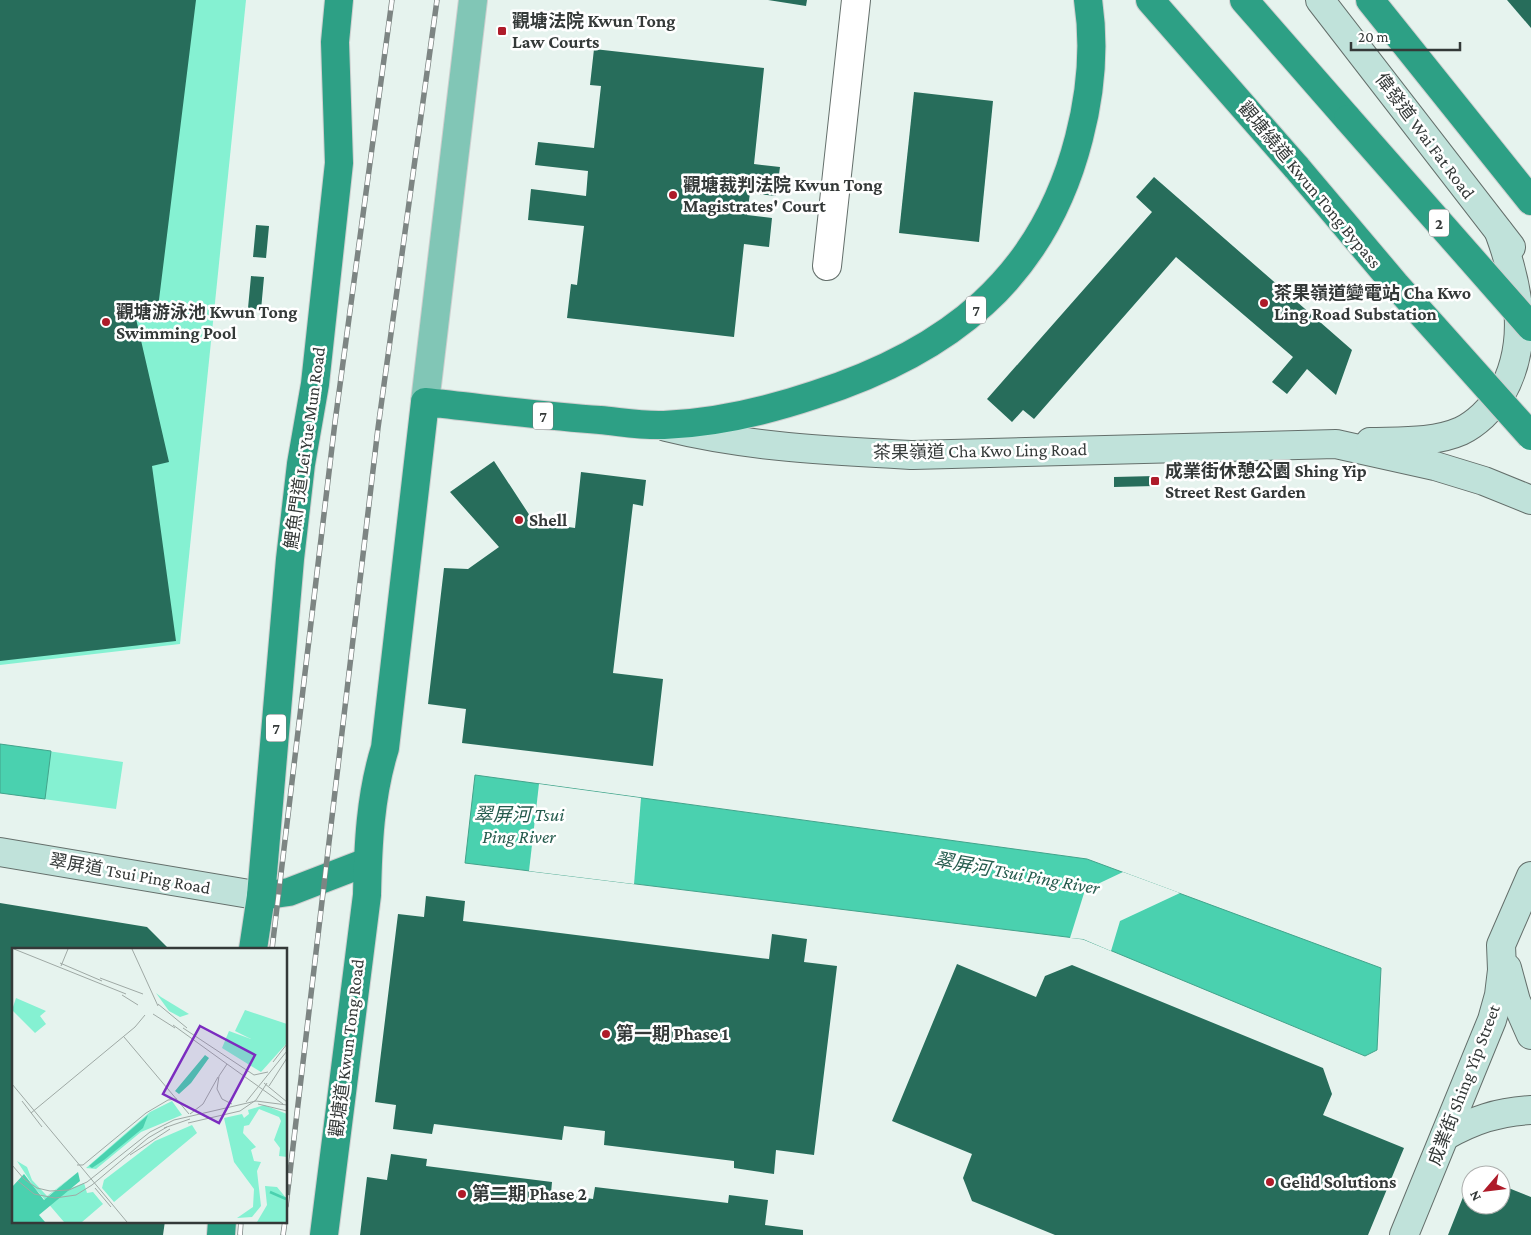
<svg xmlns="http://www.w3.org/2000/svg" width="1531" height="1235" font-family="'Crimson Pro','Noto Sans TC',serif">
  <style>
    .green { fill: #85f1d2 }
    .water { fill: #4ad1af; stroke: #43a38b }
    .pier { fill: #e6f3ee }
    .building { fill: #276d5b }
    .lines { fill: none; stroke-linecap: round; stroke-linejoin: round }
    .street-casing { stroke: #646f6b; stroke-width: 30 }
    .secondary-casing { stroke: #646f6b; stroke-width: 30 }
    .primary-casing { stroke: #cecfcf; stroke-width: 30 }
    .highway-casing { stroke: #cecfcf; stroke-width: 30 }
    .street { stroke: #fff; stroke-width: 28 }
    .secondary { stroke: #c0e2da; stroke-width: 28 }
    .primary { stroke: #81c6b6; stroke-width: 28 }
    .highway { stroke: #2da085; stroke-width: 28 }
    .rail-casing { stroke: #7d8583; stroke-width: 5.5 }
    .rail { stroke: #fff; stroke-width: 4; stroke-dasharray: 11; stroke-linecap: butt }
    .highway-bridge-casing { stroke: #cecfcf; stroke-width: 30; stroke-linecap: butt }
    .highway-bridge { stroke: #2da085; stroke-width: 28 }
    .poi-dot { fill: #ae1b29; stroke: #fff; stroke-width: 2 }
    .labels { text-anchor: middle; stroke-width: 5; stroke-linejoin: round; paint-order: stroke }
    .shield { fill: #fff; stroke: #717474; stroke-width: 1 }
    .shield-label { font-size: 16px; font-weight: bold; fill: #343938 }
    .poi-label { font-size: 18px; font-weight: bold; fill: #343938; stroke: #fff; text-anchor: start }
    .street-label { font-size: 18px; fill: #343938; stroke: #fff }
    .water-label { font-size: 19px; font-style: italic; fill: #255b4d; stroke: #fff }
    .inset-river { fill: none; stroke: #4ad1af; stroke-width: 2.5 }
    .inset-road { fill: none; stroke: #9fa9a5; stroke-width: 1 }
    .view { fill: #7b2cbf; fill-opacity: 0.15; stroke: #7b2cbf; stroke-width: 2.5 }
    .inset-edge { fill: none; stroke: #343938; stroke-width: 2.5 }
  </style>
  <rect width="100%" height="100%" fill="#e6f3ee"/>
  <g class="green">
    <path d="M 0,0 L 246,0 L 180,644 L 0,665 Z"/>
    <path d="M 0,744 L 123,762 L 116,809 L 0,793 Z"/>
  </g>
  <g class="water">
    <path d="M 0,744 L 51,751 L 45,799 L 0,793 Z"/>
    <path d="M 475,775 L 1087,859 L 1381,968 L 1377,1050 L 1365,1056 L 1083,939 L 465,863 Z"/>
  </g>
  <g class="pier">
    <path d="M 539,784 L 641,798 L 634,884 L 529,871 Z"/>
    <path d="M 1123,872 L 1180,893 L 1120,921 L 1111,951 L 1083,939 L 1070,938 L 1085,890 Z"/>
  </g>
  <g class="building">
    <path d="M 0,0 L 196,0 L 158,308 L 134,310 L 169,462 L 152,466 L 176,641 L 0,661 Z"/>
    <path d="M 768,0 L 807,0 L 806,6 Z"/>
    <path d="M 1507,0 L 1531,0 L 1531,28 Z"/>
    <path d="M 594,49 L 764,68 L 754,164 L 780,167 L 776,196 L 750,193 L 747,215 L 772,218 L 769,247 L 744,244 L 734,337 L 567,318 L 571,284 L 577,285 L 584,226 L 528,220 L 531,189 L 586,196 L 588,171 L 535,165 L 538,142 L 594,148 L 601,86 L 590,85 Z"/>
    <path d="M 914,92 L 993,101 L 979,242 L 899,233 Z"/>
    <path d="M 1154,177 L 1352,350 L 1336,395 L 1307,369 L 1287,394 L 1272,382 L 1293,357 L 1176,257 L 1034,419 L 1023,410 L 1012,422 L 987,399 L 1152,212 L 1136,197 Z"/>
    <path d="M 256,225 L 269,226 L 266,258 L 253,257 Z"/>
    <path d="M 251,276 L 264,277 L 261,310 L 248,308 Z"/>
    <path d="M 494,461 L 534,522 L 575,528 L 581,472 L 646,480 L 643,506 L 633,504 L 613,673 L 663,679 L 653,766 L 462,743 L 466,709 L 428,704 L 444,568 L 468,569 L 499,547 L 450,492 Z"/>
    <path d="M 1155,476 L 1155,486 L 1114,487 L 1114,477 Z"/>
    <path d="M 426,896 L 465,901 L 463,921 L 769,959 L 772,934 L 807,939 L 804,962 L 837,966 L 814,1155 L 776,1150 L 774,1174 L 734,1168 L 734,1161 L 604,1145 L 605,1131 L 564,1126 L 562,1140 L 434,1124 L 432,1134 L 393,1129 L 396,1105 L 375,1102 L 398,914 L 424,917 Z"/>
    <path d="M 0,903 L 147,927 L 169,949 L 14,949 L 14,1221 L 165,1221 L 163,1235 L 0,1235 Z"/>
    <path d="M 957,964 L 1036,997 L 1045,976 L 1072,965 L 1323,1068 L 1332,1094 L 1323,1115 L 1404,1148 L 1368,1235 L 1055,1235 L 972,1201 L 963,1178 L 972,1154 L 892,1121 Z"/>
    <path d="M 391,1154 L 427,1159 L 426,1166 L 552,1182 L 551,1193 L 593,1199 L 595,1187 L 728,1203 L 729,1195 L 768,1200 L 765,1225 L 803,1230 L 803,1235 L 360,1235 L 367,1177 L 387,1180 Z"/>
    <path d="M 1471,1177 L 1471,1205 L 1501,1205 L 1501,1185 L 1531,1197 L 1531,1235 L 1448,1235 Z"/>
  </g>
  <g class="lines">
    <defs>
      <path id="street" d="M 827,266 L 856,0"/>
      <g id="secondary">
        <path d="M 1320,0 L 1511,247"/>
        <path d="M 666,427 C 746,447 831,451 913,455 L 1336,444 L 1435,466 L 1484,481 L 1531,500"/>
        <path d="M 1370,442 C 1400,441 1434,443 1461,431 C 1476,424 1491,409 1500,396 C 1531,344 1519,287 1499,232"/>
        <path d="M 0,852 L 261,896"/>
        <path d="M 1507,968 L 1516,1001 L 1531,1035"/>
        <path d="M 1445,1136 C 1474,1120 1497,1112 1531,1110"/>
        <path d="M 1404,1235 L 1492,1020 L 1499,995 L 1502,970 L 1501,945 L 1531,876"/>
      </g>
      <path id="primary" d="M 425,402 L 473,0"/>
      <g id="highway">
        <path d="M 1150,0 L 1297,168"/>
        <path d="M 1244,0 L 1348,119"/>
        <path d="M 1370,0 L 1531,201"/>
        <path d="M 261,896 L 289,892 L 367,862"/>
        <path d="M 253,949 L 261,896 L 290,559 L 301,464 L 315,384 L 339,163 L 335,42 L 339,0"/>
        <path d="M 221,1235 L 222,1221"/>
        <path d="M 324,1235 L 367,895 C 368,846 370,796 385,748 L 425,402 C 483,408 541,416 600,420 C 621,422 643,426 664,425 C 715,423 766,411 814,395 C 948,352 1043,279 1079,138 C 1091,92 1095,46 1088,0"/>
      </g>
    </defs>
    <use href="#street" class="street-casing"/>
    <use href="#secondary" class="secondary-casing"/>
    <use href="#primary" class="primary-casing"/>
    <use href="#highway" class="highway-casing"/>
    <use href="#street" class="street"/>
    <use href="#secondary" class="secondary"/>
    <use href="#primary" class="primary"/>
    <use href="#highway" class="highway"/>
    <defs>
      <g id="rail">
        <path d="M 272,949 L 335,422 L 392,0"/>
        <path d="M 286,1206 L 378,428 L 437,0"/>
        <path d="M 240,1235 L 241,1221"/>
        <path d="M 283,1235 L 285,1221"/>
      </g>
    </defs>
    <use href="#rail" class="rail-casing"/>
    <use href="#rail" class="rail"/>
    <defs>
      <g id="highway-bridge">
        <path d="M 1348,119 L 1531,327"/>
        <path d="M 1297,168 L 1395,284 L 1531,436"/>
      </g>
    </defs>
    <use href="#highway-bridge" class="highway-bridge-casing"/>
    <use href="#highway-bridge" class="highway-bridge"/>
  </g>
  <g class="poi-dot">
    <rect x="497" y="26" width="10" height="10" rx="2.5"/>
    <circle cx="673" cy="195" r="5"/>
    <circle cx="1264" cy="303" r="5"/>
    <circle cx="106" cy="322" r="5"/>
    <rect x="1150" y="476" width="10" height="10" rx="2.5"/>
    <circle cx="519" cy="520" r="5"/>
    <circle cx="606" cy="1034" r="5"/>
    <circle cx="1270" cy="1182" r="5"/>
    <circle cx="462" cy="1194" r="5"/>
  </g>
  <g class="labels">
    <g class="shield">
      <rect x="1429" y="209.5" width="20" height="27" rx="4"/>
      <rect x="966" y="296.5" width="20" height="27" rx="4"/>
      <rect x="533" y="402.5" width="20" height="27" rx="4"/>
      <rect x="266" y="714.5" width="20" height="27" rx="4"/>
    </g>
    <g class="shield-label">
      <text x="1439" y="229">2</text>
      <text x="976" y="316">7</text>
      <text x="543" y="422">7</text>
      <text x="276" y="734">7</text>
    </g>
    <g class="poi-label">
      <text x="512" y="27">觀塘法院 Kwun Tong<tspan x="512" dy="21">Law Courts</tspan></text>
      <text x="683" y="191">觀塘裁判法院 Kwun Tong<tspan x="683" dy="21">Magistrates' Court</tspan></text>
      <text x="1274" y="299">茶果嶺道變電站 Cha Kwo<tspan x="1274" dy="21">Ling Road Substation</tspan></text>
      <text x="116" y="318">觀塘游泳池 Kwun Tong<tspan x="116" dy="21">Swimming Pool</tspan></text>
      <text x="1165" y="477">成業街休憩公園 Shing Yip<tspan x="1165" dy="21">Street Rest Garden</tspan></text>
      <text x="529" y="526">Shell</text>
      <text x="616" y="1040">第一期 Phase 1</text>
      <text x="1280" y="1188">Gelid Solutions</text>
      <text x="472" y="1200">第二期 Phase 2</text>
    </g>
    <g class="street-label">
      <text transform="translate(1425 136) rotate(53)" y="6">偉發道 Wai Fat Road</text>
      <text transform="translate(1310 185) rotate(50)" y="6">觀塘繞道 Kwun Tong Bypass</text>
      <text transform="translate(305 448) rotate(-82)" y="6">鯉魚門道 Lei Yue Mun Road</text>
      <text transform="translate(980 451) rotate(-1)" y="6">茶果嶺道 Cha Kwo Ling Road</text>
      <text transform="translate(130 874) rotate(10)" y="6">翠屏道 Tsui Ping Road</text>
      <text transform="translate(347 1048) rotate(-83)" y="6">觀塘道 Kwun Tong Road</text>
      <text transform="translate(1464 1085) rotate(-69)" y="6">成業街 Shing Yip Street</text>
    </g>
    <g class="water-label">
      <text x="519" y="821">翠屏河 Tsui<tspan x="519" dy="22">Ping River</tspan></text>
      <text transform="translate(1017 873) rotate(10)" y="7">翠屏河 Tsui Ping River</text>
    </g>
  </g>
  <g transform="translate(12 948)">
    <rect width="275" height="275" fill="#e6f3ee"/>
    <path d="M 144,45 L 149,49 L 177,66 L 168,69 L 157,63 ZM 4,50 L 34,63 L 28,68 L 34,76 L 23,85 L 0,62 ZM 233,62 L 275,76 L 275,95 L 249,124 L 210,100 L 217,83 L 239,91 L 223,83 ZM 160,153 L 170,167 L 129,184 L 84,221 L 74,220 L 138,164 ZM 252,157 L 275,166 L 275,209 L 267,208 L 268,200 L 262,192 L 269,173 L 267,169 L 247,161 L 237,177 L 232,178 L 231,185 L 244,199 L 239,202 L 242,213 L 249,214 L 245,223 L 249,258 L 240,269 L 225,270 L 241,259 L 242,241 L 222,214 L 212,170 L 230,166 L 232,170 L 237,166 L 236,162 ZM 180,177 L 185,185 L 102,254 L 90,240 L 92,232 L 143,193 ZM 5,213 L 15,219 L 20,232 L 35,248 L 66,224 L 35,249 L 72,235 L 75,245 L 81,244 L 91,256 L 70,274 L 52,274 L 22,239 ZM 253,238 L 265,239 L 275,251 L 275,274 L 245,274 L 255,257 Z" fill="#85f1d2"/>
    <path d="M 193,107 L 197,110 L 179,135 L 167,146 L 163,143 ZM 136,167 L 131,180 L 92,212 L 80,220 L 77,218 ZM 66,224 L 68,233 L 27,267 L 33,274 L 0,274 L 0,239 L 12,226 L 32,252 Z" fill="#4ad1af"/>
    <path class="inset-river" d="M 258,244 L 274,251"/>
    <path class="inset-road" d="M 2,1 L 114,46M 120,1 L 146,58M 48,15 L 90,33M 49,18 L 56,1M 88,30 L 131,46M 110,47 L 126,57M 146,56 L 175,80M 141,66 L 163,80M 161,77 L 215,116 L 207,128 L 205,141 L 210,151 L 220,156M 171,80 L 242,127 L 256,124M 112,89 L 177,166M 261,114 L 275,96M 215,116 L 271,156M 252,135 L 275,154M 0,136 L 115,274M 257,138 L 275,110M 10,153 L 30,179M 234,154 L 275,103M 246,156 L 275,163M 19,165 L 123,79 L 133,67M 178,166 L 191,156 L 206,129M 176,175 L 228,163 L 244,152 L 255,135M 152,180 L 178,171M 118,207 L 158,181M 0,217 L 12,231 L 25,240 L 38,243 L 57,242 L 75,234 L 138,184 L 162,172 L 244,153 L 275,157M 65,217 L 71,217 L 134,165 L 156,152 L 165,151M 6,233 L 22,246 L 43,250 L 64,247 L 80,237M 80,237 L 136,190 L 155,179M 83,240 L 99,259"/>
    <path class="view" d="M 188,78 L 243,107 L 207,175 L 151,146 Z"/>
    <rect width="275" height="275" class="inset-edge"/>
  </g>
  <g transform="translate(1486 1190) rotate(242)"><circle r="24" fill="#ffffff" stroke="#aeb0af"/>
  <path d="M0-4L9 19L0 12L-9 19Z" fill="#ae1b29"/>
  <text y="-8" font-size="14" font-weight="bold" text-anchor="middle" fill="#343938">N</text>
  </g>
  <path d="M1351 42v8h109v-8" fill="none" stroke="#343938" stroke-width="2.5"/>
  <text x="1358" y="42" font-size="15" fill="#343938" stroke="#ffffff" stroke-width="4" paint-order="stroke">20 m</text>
</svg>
